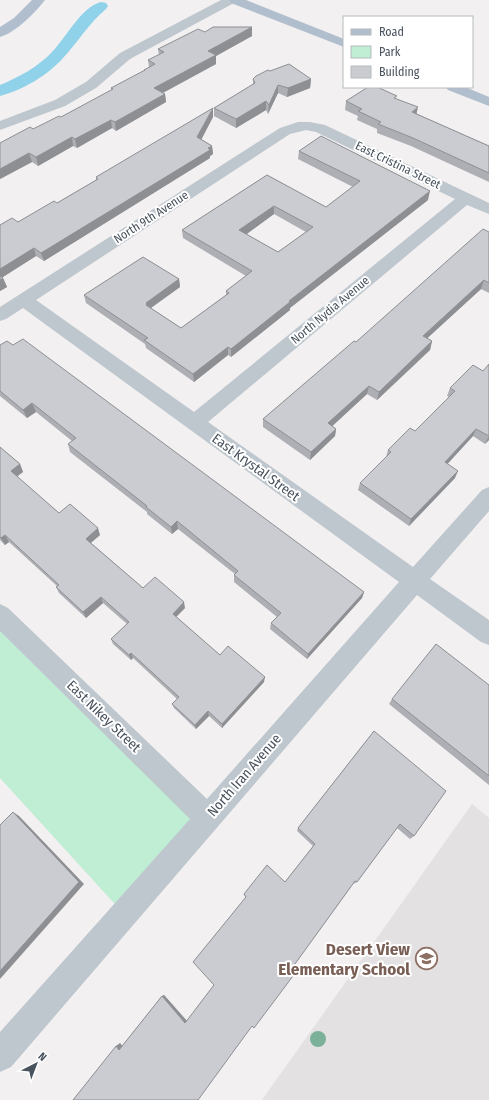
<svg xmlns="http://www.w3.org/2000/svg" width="489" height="1100" font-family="'Fira Sans Condensed',sans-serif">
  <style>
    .education { fill: #e3e1e2 }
    .green { fill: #c0eed4 }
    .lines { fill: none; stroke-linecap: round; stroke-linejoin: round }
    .canal { fill: #8fd2e9; fill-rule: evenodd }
    .minor { fill: #bec6ce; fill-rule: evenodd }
    .major { fill: #b1bece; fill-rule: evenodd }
    .tree { fill: #7bb198 }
    .wall { fill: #aeafb5; fill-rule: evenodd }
    .shaded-wall { fill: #8d8f93 }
    .building { fill: #caccd2; stroke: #8d8f93; fill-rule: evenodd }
    .labels { text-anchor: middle; stroke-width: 4; stroke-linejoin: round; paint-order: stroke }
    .far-street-label { font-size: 12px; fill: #48525d; stroke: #fff }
    .street-label { font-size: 14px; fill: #48525d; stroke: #fff }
    .near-education-label { font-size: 17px; font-weight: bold; fill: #785e54; stroke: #fff; text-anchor: end }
  </style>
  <rect width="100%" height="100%" fill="#f2f0f0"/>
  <path class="education" d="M 472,804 L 489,818 L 489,1100 L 262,1100 Z"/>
  <path class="green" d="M 0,615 L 207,817 L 123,913 L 0,778 Z"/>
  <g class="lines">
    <path class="canal" d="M 101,2 L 106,3 L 108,6 L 106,9 C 89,23 78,42 63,58 C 48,75 23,90 0,96 L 0,85 C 19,77 38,67 52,52 C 66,38 81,7 101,2 Z"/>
    <g class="minor">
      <path d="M 221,0 L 236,0 L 234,3 L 130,59 L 96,88 L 65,106 L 0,130 L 0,121 L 55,100 L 86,82 L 120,53 Z"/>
      <path d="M 298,122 L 310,122 L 325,125 L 489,203 L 489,214 L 467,205 L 208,422 L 413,567 L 482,490 L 489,487 L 489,511 L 430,579 L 489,620 L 489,645 L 481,642 L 417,595 L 11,1067 L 0,1072 L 0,1032 L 190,819 L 0,631 L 0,604 L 8,608 L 207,799 L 399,582 L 23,308 L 6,319 L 0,321 L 0,307 L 280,128 ZM 306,130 L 316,132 L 455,199 L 194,412 L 36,300 L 290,134 Z"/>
    </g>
    <g class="major">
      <path d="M 32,0 L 45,0 C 36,12 15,33 0,37 L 0,27 L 14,18 Z"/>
      <path d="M 229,0 L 246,0 L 344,39 L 344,47 L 231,3 Z"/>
      <path d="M 446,87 L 465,87 L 489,97 L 489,106 L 448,90 Z"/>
    </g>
  </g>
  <circle class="tree" cx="318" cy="1039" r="8"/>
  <g class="wall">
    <path d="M 252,27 L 252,36 L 216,56 L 216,64 L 163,93 L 165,94 L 166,102 L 116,131 L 112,128 L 77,148 L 73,146 L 38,166 L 32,162 L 0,179 L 33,129 L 61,117 L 112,91 L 111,88 L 144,71 L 144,70 L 149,67 L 148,60 L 159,55 L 158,49 L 205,32 Z"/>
    <path d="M 253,79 L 311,79 L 310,88 L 287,97 L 278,93 L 268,114 L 266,110 L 236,128 L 214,116 L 214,108 L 253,85 Z"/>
    <path d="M 396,99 L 417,114 L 489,146 L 489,182 L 411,146 L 377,133 L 377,129 L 357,120 L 358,116 L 345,110 L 346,101 Z"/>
    <path d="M 213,117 L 201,139 L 212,146 L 213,154 L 210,156 L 210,158 L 44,261 L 36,256 L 2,277 L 3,278 L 7,287 L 0,291 L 0,225 L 18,222 L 57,203 L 96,180 L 96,177 Z"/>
    <path d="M 299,151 L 428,200 L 290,308 L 290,310 L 231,357 L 228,355 L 194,382 L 146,348 L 145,344 L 86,303 L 84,295 L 179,279 L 180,287 L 151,308 L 181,328 L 226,295 L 226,291 L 246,276 L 183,238 L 182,230 L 267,175 L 326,207 L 353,187 L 298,159 ZM 274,214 L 306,232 L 278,252 L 246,234 Z"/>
    <path d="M 489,232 L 489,293 L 481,289 L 427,338 L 432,341 L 430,350 L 377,400 L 367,394 L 332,426 L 336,429 L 335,436 L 310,460 L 263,427 L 263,419 Z"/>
    <path d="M 0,345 L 13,345 L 364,592 L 362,598 L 307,659 L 270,629 L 271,623 L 277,617 L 234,582 L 234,575 L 235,574 L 178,529 L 172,534 L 147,514 L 147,512 L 70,452 L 68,444 L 72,441 L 36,412 L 27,418 L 0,396 Z"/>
    <path d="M 483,371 L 489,440 L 485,444 L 473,436 L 447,464 L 455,478 L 409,526 L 358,490 L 360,483 L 386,457 L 388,450 L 415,431 L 449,397 L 447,396 L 450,388 Z"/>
    <path d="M 0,447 L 20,464 L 23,472 L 17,477 L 59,513 L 100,535 L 91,543 L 143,588 L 185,608 L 176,617 L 220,655 L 264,682 L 222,728 L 209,716 L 196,729 L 174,708 L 172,704 L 177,699 L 133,658 L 131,660 L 113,644 L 111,639 L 127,624 L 103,603 L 86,618 L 59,593 L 56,587 L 57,586 L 9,542 L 5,545 L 0,540 Z"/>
    <path d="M 489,685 L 489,785 L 389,704 L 392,699 Z"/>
    <path d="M 374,731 L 414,836 L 410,839 L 397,828 L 357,882 L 353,884 L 292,968 L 252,1026 L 73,1100 L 120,1043 L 122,1046 L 162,996 L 164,995 L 187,1021 L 214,985 L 246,897 L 244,895 L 244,894 L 285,882 L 313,846 L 297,831 L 298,828 Z"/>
  </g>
  <g class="shaded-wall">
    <path d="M 252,27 L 252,36 L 216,56 L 216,64 L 155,97 L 154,88 L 208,51 Z"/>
    <path d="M 311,79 L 310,88 L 287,97 L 288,88 Z"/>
    <path d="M 278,85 L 278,93 L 268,114 L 269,105 Z"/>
    <path d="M 165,94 L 166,102 L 116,131 L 115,122 Z"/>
    <path d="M 266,101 L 266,110 L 236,128 L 236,119 Z"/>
    <path d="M 418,107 L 416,116 L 412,112 Z"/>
    <path d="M 213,108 L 213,117 L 198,146 L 197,137 Z"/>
    <path d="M 111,120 L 112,128 L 77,148 L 75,139 Z"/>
    <path d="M 72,137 L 73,146 L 38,166 L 36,157 Z"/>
    <path d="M 212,146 L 213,154 L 210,156 L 210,158 L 44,261 L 41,253 Z"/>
    <path d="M 29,153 L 32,162 L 0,179 L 0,169 Z"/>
    <path d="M 430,191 L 428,200 L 290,308 L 290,310 L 231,357 L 231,349 L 289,301 Z"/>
    <path d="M 274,206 L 274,214 L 240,239 L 239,230 Z"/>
    <path d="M 34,248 L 36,256 L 0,279 L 0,269 Z"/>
    <path d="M 3,278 L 7,287 L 0,291 L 0,280 Z"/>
    <path d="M 179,279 L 180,287 L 148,310 L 146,303 Z"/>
    <path d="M 484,280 L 481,289 L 421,344 L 423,336 Z"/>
    <path d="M 432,341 L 430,350 L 377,400 L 379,392 Z"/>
    <path d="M 228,347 L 228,355 L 194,382 L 193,374 Z"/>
    <path d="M 369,386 L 367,394 L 327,431 L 328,423 Z"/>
    <path d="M 32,403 L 36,412 L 27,418 L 23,410 Z"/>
    <path d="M 336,429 L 335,436 L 310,460 L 311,452 Z"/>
    <path d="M 476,429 L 473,436 L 442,470 L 445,462 Z"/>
    <path d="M 489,436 L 489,440 L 485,444 Z"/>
    <path d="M 20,464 L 23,472 L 14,478 L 11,471 Z"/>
    <path d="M 458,471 L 455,478 L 409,526 L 411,519 Z"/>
    <path d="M 177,521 L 178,529 L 172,534 L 171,527 Z"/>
    <path d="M 98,528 L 100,535 L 88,545 L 86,539 Z"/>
    <path d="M 5,535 L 9,542 L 5,545 L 1,538 Z"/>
    <path d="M 364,592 L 362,598 L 307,659 L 308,654 Z"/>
    <path d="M 101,597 L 103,603 L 86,618 L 83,612 Z"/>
    <path d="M 184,602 L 185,608 L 174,619 L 173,614 Z"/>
    <path d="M 131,653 L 133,658 L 131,660 L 129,655 Z"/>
    <path d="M 265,677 L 264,682 L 222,728 L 222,724 Z"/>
    <path d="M 208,711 L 209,716 L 196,729 L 195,725 Z"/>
    <path d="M 13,812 L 19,816 L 84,884 L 0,979 L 0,971 Z"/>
    <path d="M 164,995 L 187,1021 L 185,1023 L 162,996 Z"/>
    <path d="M 120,1043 L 123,1047 L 119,1050 L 116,1046 Z"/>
  </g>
  <g class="building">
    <path d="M 213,27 L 252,27 L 208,51 L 216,55 L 154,88 L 165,94 L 115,122 L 111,120 L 75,139 L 72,137 L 36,157 L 29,153 L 0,169 L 0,143 L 30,127 L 33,129 L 59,116 L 61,117 L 113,89 L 111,88 L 145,70 L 144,70 L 155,64 L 148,60 L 164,52 L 158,49 L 198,29 L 205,32 Z"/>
    <path d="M 289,64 L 311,79 L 288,88 L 278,85 L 269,105 L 266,101 L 236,119 L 214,108 L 255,83 L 253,79 L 256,76 L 268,70 L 270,71 Z"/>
    <path d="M 368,87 L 377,87 L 397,96 L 394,98 L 418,107 L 412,112 L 489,146 L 489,173 L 413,138 L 378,124 L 381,122 L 358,111 L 362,109 L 346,101 Z"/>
    <path d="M 213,108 L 197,137 L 212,146 L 208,148 L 210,150 L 41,253 L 34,248 L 0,269 L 0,225 L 12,218 L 18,222 L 54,201 L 57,203 L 98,179 L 96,177 Z"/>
    <path d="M 321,136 L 430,191 L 289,301 L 290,302 L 231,349 L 228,347 L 193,374 L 144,340 L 148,338 L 84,295 L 143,257 L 179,279 L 146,303 L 147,304 L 146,305 L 181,328 L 229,293 L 226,291 L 252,271 L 182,230 L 267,175 L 326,207 L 360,181 L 299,151 ZM 274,206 L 313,227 L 278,252 L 239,230 Z"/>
    <path d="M 483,229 L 489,232 L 489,283 L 484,280 L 423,336 L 432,341 L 379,392 L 369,386 L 328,423 L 336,429 L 311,452 L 263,419 L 354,341 L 356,342 Z"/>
    <path d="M 0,276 L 3,278 L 0,280 Z"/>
    <path d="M 23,339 L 364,592 L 308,654 L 271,623 L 281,613 L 234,575 L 238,571 L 177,521 L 171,527 L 146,507 L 147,506 L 68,444 L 76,438 L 32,403 L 23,410 L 0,391 L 0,345 L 7,341 L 13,345 Z"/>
    <path d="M 489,364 L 489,436 L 476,429 L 445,462 L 458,471 L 411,519 L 360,483 L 391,452 L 388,450 L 410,428 L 415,431 L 455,391 L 450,388 L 473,365 L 483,371 Z"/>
    <path d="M 0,447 L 20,464 L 11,471 L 59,513 L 70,504 L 98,528 L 86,539 L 143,588 L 155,577 L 184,602 L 173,614 L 220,655 L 228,646 L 265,677 L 222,724 L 208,711 L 195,725 L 172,704 L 179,697 L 131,653 L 129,655 L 111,639 L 129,622 L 101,597 L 83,612 L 56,587 L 59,585 L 5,535 L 1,538 L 0,537 Z"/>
    <path d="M 436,644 L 489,685 L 489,776 L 392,699 Z"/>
    <path d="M 374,731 L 446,791 L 414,836 L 400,824 L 357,882 L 355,881 L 292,968 L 296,972 L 254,1028 L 252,1026 L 198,1100 L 73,1100 L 116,1046 L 119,1050 L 162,996 L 185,1023 L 214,985 L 193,962 L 246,897 L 244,894 L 267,865 L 285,882 L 315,844 L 298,828 Z"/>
    <path d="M 13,812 L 79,882 L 0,971 L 0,825 Z"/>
  </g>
  <defs>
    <symbol id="school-ring" viewBox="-11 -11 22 22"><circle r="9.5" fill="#fff" stroke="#8d6e63" stroke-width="1.5"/><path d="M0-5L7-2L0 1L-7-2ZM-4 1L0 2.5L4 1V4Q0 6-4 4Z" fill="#8d6e63"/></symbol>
  </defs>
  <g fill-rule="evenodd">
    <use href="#school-ring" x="414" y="946" width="25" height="25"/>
  </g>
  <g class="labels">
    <g class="far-street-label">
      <text transform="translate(398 165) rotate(26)" y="4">East Cristina Street</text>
      <text transform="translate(151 217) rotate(-33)" y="4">North 9th Avenue</text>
      <text transform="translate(330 310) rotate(-40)" y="4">North Nydia Avenue</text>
    </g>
    <g class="street-label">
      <text transform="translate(256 467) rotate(36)" y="5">East Krystal Street</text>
      <text transform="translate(104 716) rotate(44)" y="5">East Nikey Street</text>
      <text transform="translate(244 775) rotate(-49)" y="5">North Iran Avenue</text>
    </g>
    <g class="near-education-label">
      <text x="410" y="955">Desert View<tspan x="410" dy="20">Elementary School</tspan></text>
    </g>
  </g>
  <rect x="343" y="16" width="130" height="72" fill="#ffffff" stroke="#b6babe"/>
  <rect x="351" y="29" width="20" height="6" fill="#b1bece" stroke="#b6babe"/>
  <text x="379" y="36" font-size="12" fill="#48525d">Road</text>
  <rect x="351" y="46" width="20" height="12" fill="#c0eed4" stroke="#b6babe"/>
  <text x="379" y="56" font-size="12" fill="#48525d">Park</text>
  <rect x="351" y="66" width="20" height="12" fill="#caccd2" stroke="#b6babe"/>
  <text x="379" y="76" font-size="12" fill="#48525d">Building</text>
  <g transform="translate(36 1064) rotate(42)" stroke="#ffffff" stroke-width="3" paint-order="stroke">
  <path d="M0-3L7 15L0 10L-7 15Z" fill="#48525d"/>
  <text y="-6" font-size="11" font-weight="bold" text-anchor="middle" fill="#48525d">N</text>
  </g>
</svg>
